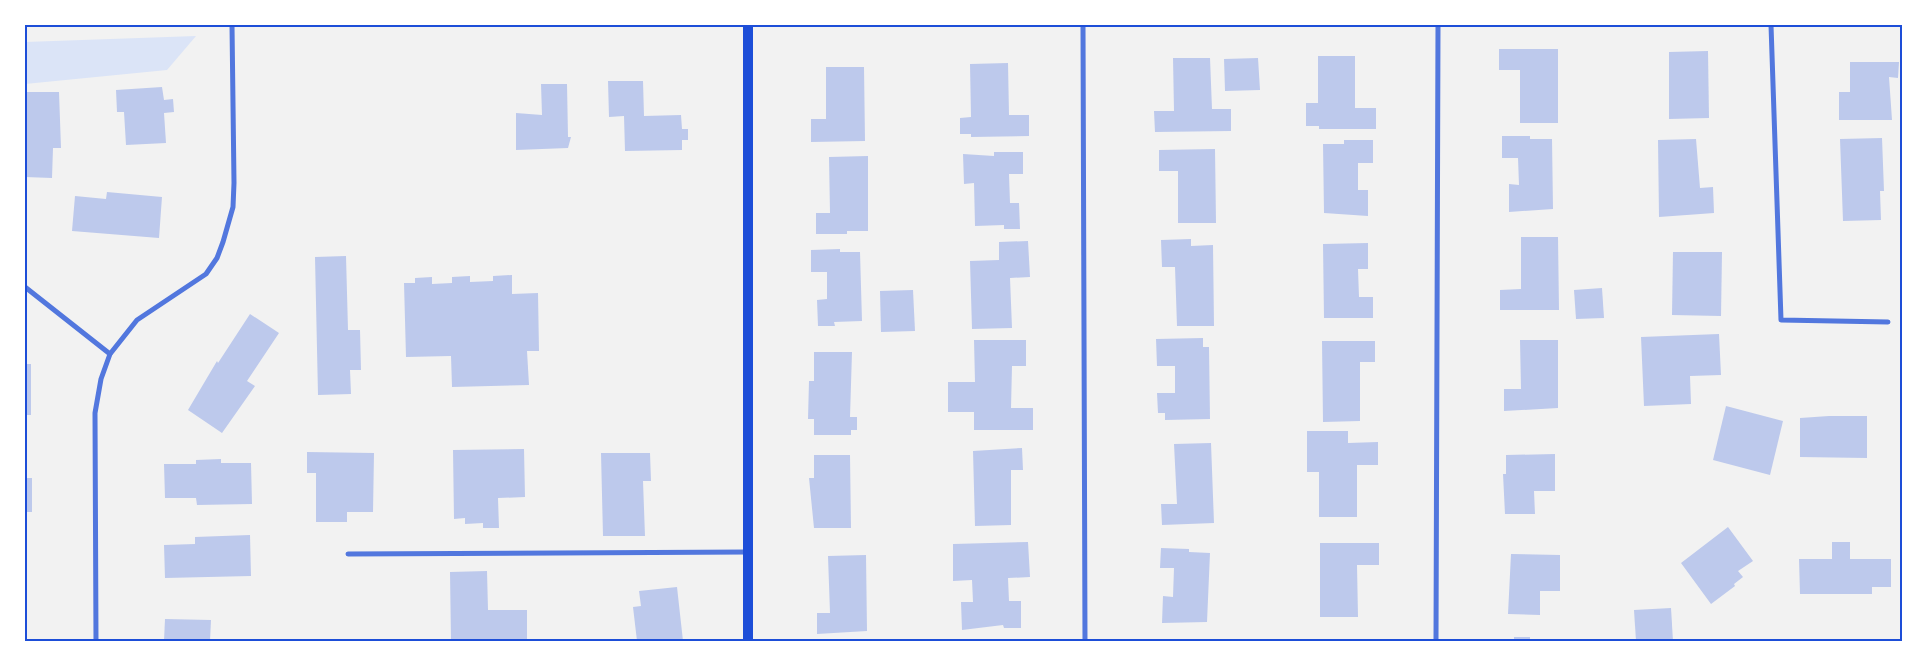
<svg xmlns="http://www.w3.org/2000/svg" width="1927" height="666" font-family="'Zilla Slab',serif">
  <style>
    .green { fill: #dbe4f7 }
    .building { fill: #bdc9ec }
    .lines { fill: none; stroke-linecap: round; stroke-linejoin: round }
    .minor { stroke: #5277de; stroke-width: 5 }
    .secondary { stroke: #1d4ed8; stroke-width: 10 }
    .neatline { fill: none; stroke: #1d4ed8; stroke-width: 2 }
  </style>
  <rect width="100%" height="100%" fill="#f2f2f2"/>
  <path class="green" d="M 196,36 L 167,70 L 25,84 L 25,42 Z"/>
  <g class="building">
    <path d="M 1499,49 L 1558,49 L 1558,123 L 1520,123 L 1520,70 L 1499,70 Z"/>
    <path d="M 1708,51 L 1709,118 L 1669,119 L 1669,52 Z"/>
    <path d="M 1318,56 L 1355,56 L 1355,108 L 1376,108 L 1376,129 L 1319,129 L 1319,126 L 1306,126 L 1306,103 L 1318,103 Z"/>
    <path d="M 1173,58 L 1210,58 L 1212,109 L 1231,109 L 1231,131 L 1155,132 L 1154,111 L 1174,111 Z"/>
    <path d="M 1258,58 L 1260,90 L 1225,91 L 1224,59 Z"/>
    <path d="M 1850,62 L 1899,62 L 1898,78 L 1889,77 L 1892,120 L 1839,120 L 1839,92 L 1850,92 Z"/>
    <path d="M 1008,63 L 1009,115 L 1029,115 L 1029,136 L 971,137 L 971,134 L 960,134 L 960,118 L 971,117 L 970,64 Z"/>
    <path d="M 826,67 L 864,67 L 865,141 L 811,142 L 811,119 L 826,119 Z"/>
    <path d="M 608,81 L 643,81 L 644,116 L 681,115 L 682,129 L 688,129 L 688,140 L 682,140 L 682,150 L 625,151 L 624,116 L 609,117 Z"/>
    <path d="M 541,84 L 567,84 L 568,137 L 571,137 L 568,148 L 516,150 L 516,113 L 542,115 Z"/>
    <path d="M 162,87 L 164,100 L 173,99 L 174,112 L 164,113 L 166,143 L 126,145 L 124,112 L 117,112 L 116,90 Z"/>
    <path d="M 25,92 L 59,92 L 61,148 L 53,148 L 52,178 L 25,177 Z"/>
    <path d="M 1502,136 L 1530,136 L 1530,139 L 1552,139 L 1553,209 L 1509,212 L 1509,184 L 1519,185 L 1518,158 L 1502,158 Z"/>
    <path d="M 1882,138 L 1884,191 L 1880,191 L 1881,220 L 1843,221 L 1840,139 Z"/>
    <path d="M 1696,139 L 1700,188 L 1713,187 L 1714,213 L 1659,217 L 1658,140 Z"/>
    <path d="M 1344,140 L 1373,140 L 1373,163 L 1358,163 L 1358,190 L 1368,190 L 1368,216 L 1324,213 L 1323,144 L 1344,144 Z"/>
    <path d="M 1215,149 L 1216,223 L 1178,223 L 1178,171 L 1159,171 L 1159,150 Z"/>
    <path d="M 994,152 L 1023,152 L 1023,174 L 1009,174 L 1010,203 L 1019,203 L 1020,229 L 1004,229 L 1004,225 L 975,226 L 974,183 L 964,184 L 963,154 L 994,156 Z"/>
    <path d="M 868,156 L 868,231 L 847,231 L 847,234 L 816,234 L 816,213 L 830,213 L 829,157 Z"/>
    <path d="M 107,192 L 162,197 L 159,238 L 72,231 L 75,196 L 106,199 Z"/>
    <path d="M 1521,237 L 1558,237 L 1559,310 L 1500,310 L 1500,290 L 1521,289 Z"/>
    <path d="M 1191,239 L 1191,246 L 1213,245 L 1214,326 L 1177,326 L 1175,267 L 1162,267 L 1161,240 Z"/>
    <path d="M 1028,241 L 1030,277 L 1010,278 L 1012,328 L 972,329 L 970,261 L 999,260 L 999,242 Z"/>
    <path d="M 1368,243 L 1368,269 L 1358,269 L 1359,297 L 1373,297 L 1373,318 L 1324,318 L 1323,244 Z"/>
    <path d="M 840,249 L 840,252 L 860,252 L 862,321 L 834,322 L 835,326 L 818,326 L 817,300 L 827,299 L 827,272 L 811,272 L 811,250 Z"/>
    <path d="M 1673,252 L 1722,252 L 1721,316 L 1672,315 Z"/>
    <path d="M 346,256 L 348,330 L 360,330 L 361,370 L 350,370 L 351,394 L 318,395 L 315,257 Z"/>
    <path d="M 512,275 L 512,294 L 538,293 L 539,351 L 527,351 L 529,385 L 452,387 L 451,356 L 406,357 L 404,283 L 415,283 L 415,278 L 432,277 L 432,284 L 452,283 L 452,277 L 470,276 L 470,282 L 493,281 L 493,276 Z"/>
    <path d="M 1602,288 L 1604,318 L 1576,319 L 1574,290 Z"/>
    <path d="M 913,290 L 915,331 L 881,332 L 880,291 Z"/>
    <path d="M 250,314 L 279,333 L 247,381 L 255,386 L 222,433 L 188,410 L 217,361 L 218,363 Z"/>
    <path d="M 1719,334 L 1721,375 L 1690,376 L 1691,404 L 1644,406 L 1641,337 Z"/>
    <path d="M 1203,338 L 1203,347 L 1209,347 L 1210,419 L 1165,420 L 1165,413 L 1158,413 L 1157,393 L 1175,393 L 1175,366 L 1157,366 L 1156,339 Z"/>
    <path d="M 974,340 L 1026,340 L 1026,366 L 1012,366 L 1011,408 L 1033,408 L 1033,430 L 974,430 L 974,412 L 948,412 L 948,382 L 975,382 Z"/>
    <path d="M 1520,340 L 1558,340 L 1558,408 L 1504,411 L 1504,389 L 1521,389 Z"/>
    <path d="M 1322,341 L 1375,341 L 1375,362 L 1360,362 L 1360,421 L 1323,422 Z"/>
    <path d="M 814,352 L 852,352 L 850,417 L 857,417 L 857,430 L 851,430 L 851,435 L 814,435 L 814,419 L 808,419 L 809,381 L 814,381 Z"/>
    <rect x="25" y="364" width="6" height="51"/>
    <path d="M 1726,406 L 1783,421 L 1770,475 L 1713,460 Z"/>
    <path d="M 1829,416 L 1867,416 L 1867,458 L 1800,457 L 1800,418 Z"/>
    <path d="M 1307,431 L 1348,431 L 1348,443 L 1378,442 L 1378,465 L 1357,465 L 1357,517 L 1319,517 L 1319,472 L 1307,472 Z"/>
    <path d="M 1211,443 L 1214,523 L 1162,525 L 1161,504 L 1177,504 L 1174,444 Z"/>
    <path d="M 1022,448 L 1023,470 L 1011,470 L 1011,525 L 975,526 L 973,451 Z"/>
    <path d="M 524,449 L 525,497 L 498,498 L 499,528 L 483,528 L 483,523 L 465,524 L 465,518 L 454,519 L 453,450 Z"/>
    <path d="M 307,452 L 374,453 L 373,512 L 347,512 L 347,522 L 316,522 L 316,473 L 307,473 Z"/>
    <path d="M 601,453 L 650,453 L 651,481 L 643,481 L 645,536 L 603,536 Z"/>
    <path d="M 1555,454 L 1555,491 L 1534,491 L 1535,514 L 1505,514 L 1503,474 L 1506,474 L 1506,455 Z"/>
    <path d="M 814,455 L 850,455 L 851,528 L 814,528 L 809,478 L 814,478 Z"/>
    <path d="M 221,459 L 221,463 L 251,463 L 252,504 L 197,505 L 196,498 L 165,498 L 164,464 L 196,464 L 196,460 Z"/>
    <rect x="25" y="478" width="7" height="34"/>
    <path d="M 1728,527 L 1753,561 L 1738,571 L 1743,577 L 1734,584 L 1735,586 L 1711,604 L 1681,563 Z"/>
    <path d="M 250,535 L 251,576 L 165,578 L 164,545 L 195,544 L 195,537 Z"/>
    <path d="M 1028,542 L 1030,577 L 1008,578 L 1009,601 L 1021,601 L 1021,628 L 1004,628 L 1003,625 L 962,630 L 961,602 L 973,602 L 972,580 L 953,581 L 953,544 Z"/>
    <path d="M 1832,542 L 1850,542 L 1850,559 L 1891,559 L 1891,587 L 1872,587 L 1872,594 L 1800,594 L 1799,559 L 1832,559 Z"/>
    <path d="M 1320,543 L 1379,543 L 1379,565 L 1357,565 L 1358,617 L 1320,617 Z"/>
    <path d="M 1161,548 L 1189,549 L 1189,552 L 1210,553 L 1207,622 L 1162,623 L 1163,596 L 1173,597 L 1174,568 L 1160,568 Z"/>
    <path d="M 1511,554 L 1560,555 L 1560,591 L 1540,591 L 1540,615 L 1508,614 Z"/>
    <path d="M 866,555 L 867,631 L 817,634 L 817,613 L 830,613 L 828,556 Z"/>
    <path d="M 487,571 L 488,610 L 527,610 L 527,641 L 451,641 L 450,572 Z"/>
    <path d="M 677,587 L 683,641 L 637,641 L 633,607 L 641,606 L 639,591 Z"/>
    <path d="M 1671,608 L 1673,641 L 1636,641 L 1634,610 Z"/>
    <path d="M 165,619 L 211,620 L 210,641 L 164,641 Z"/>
    <rect x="1514" y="637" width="16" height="4"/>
  </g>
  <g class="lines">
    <g class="minor">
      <path d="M 1083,25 L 1085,641"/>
      <path d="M 1771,25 L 1781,320 L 1888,322"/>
      <path d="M 25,287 L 110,354"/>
      <path d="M 348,554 L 748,552"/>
      <path d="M 96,641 L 95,413 L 101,379 L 110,354 L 137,320 L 206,274 L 217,258 L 223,242 L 233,207 L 234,183 L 232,25"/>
      <path d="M 1436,641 L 1438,25"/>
    </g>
    <path class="secondary" d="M 748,641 L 748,25"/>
  </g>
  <rect width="1927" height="666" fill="none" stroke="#ffffff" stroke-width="52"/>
  <rect x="26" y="26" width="1875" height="614" class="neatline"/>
</svg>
